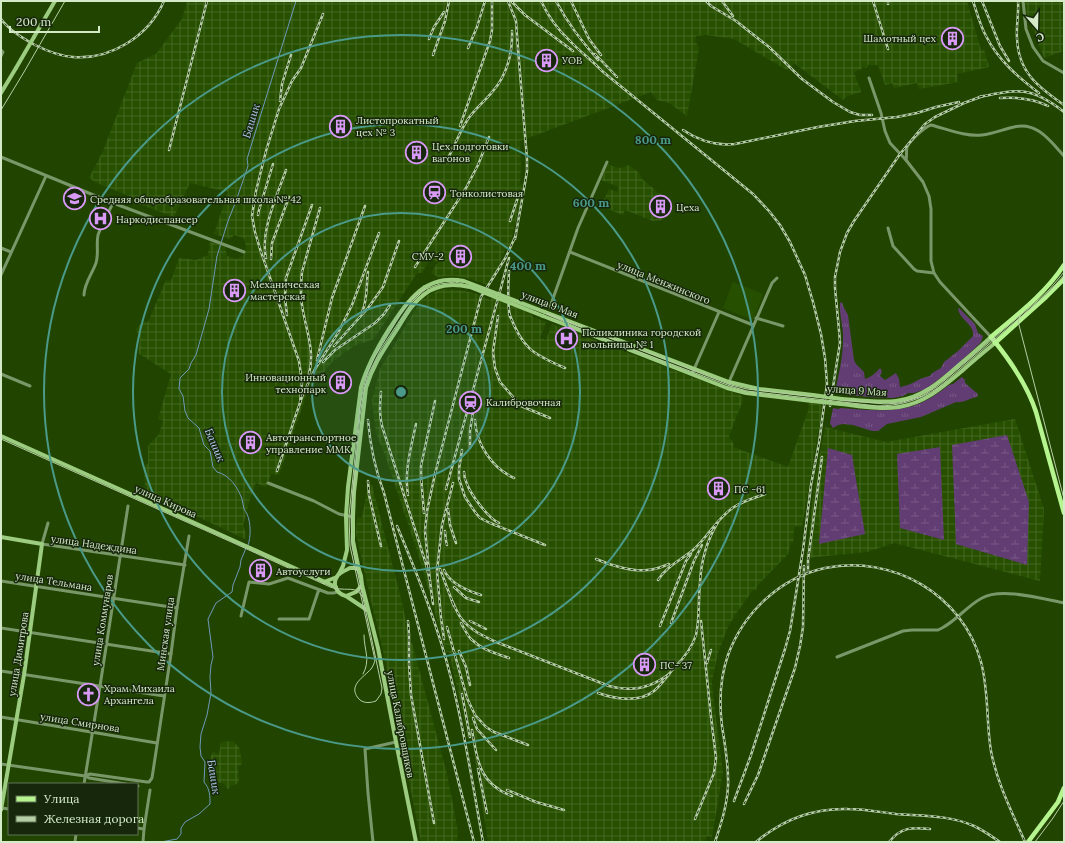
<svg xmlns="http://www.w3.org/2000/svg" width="1065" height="843" font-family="Lora,serif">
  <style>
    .built { fill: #274f00 }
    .industrial { fill: url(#industrial-grid) }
    .grass { fill: url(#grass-tufts) }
    .wetland { fill: url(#wetland-marsh) }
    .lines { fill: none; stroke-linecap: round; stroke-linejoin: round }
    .stream { stroke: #6e99b9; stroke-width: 1 }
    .street { stroke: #799768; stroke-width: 3 }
    .secondary { stroke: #9ccc7f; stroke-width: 4 }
    .primary { stroke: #b6f48f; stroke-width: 4.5 }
    .tram { stroke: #b5cea6; stroke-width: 1 }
    .rail-casing { stroke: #b5cea6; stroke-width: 2.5 }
    .rail { stroke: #17270c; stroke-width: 1; stroke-dasharray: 3; stroke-linecap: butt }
    .secondary-bridge { stroke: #9ccc7f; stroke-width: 4 }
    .ring { fill: none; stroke: #4a9989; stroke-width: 2 }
    .labels { text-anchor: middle; stroke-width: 3; stroke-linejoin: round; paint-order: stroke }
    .poi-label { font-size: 10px; fill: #d4eac8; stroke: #17270c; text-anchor: start }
    .street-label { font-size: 10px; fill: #d4eac8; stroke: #17270c }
    .water-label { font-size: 11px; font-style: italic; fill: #b2cdef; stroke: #17270c }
    .centre { fill: #4a9989; stroke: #17270c; stroke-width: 2 }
    .ring-label { font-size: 12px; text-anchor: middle; font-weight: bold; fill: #4a9989; stroke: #17270c; stroke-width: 3; stroke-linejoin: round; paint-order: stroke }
  </style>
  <defs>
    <pattern id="industrial-grid" width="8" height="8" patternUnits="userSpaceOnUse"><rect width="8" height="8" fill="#274f00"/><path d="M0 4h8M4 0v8" fill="none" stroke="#456824"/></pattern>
    <pattern id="grass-tufts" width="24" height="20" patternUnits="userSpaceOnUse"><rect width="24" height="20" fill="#623d73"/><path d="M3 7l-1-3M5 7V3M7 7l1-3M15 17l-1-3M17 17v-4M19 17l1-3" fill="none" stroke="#785985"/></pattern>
    <pattern id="wetland-marsh" width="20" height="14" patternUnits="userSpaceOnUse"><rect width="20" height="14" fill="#623d73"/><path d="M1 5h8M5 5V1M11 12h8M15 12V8" fill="none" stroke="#785985"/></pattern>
  </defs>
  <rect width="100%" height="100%" fill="#214500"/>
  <path class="built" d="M 733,282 L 763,294 L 753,320 L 723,308 Z"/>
  <g class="industrial">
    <path d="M 187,1 L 967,1 L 981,50 L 984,49 L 989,67 L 957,74 L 958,82 L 919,89 L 917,83 L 894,88 L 892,83 L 885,85 L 878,65 L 867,65 L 868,67 L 865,68 L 864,66 L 861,69 L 854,72 L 861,92 L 847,96 L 843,100 L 794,63 L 787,70 L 734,39 L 706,35 L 696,36 L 695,41 L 699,48 L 687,116 L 669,103 L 657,100 L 651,92 L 520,141 L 521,168 L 520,184 L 523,184 L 517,217 L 512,237 L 509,247 L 506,248 L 493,279 L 489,279 L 488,285 L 464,277 L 451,276 L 438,277 L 431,273 L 438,262 L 430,258 L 422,273 L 417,273 L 374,339 L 364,343 L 361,343 L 354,346 L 332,362 L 307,393 L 279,475 L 271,474 L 266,487 L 256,483 L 249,502 L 243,526 L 246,534 L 245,539 L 145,492 L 144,465 L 148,464 L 148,446 L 159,434 L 163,420 L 158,419 L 171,374 L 138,353 L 140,339 L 136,329 L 143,321 L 148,322 L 166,280 L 171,281 L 179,258 L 196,260 L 208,255 L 210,242 L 225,246 L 227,256 L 236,259 L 243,256 L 246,247 L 244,238 L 234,235 L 230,239 L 214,234 L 228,192 L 190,183 L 174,217 L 139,204 L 139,200 L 97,183 L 89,178 L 103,151 L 137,63 L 156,54 L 182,19 Z"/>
    <path d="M 1022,1 L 1064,1 L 1064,51 L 1044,58 Z"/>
    <path d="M 608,164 L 612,166 L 621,168 L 629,165 L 639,173 L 642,179 L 671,203 L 662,220 L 653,221 L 625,210 L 623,215 L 603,207 L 602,204 L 609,189 L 617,192 L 619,187 L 601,180 Z"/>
    <path d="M 441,289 L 459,290 L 474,293 L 491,300 L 494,291 L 535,309 L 532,311 L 530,312 L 533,317 L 546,322 L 540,338 L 546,340 L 552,324 L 742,396 L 743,400 L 729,436 L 734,445 L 733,447 L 788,467 L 808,411 L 809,403 L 823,404 L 802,527 L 795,526 L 793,536 L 794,537 L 793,543 L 791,542 L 788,554 L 757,586 L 756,590 L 753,590 L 735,615 L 728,627 L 718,653 L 712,681 L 713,695 L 723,772 L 712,837 L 707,836 L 705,842 L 488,842 L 472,739 L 468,739 L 449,652 L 446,652 L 420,560 L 386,458 L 376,433 L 372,400 L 380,369 L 421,300 L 428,295 Z"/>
    <path d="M 1015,419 L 1044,509 L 1040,581 L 894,543 L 867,552 L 806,558 L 815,479 L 825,427 L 886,442 Z"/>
    <path d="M 372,485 L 402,602 L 407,626 L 409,644 L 412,643 L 447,774 L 458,831 L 457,842 L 421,842 L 386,664 L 376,620 L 374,614 L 356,534 L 357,518 L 362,517 L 368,486 Z"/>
    <path d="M 232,741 L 239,747 L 242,762 L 241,765 L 238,766 L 239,782 L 235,785 L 232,785 L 228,789 L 223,783 L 217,783 L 215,765 L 210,758 L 213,752 L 219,754 L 221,742 Z"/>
  </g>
  <g class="grass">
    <path d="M 842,302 L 843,306 L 848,315 L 854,360 L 856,364 L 864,372 L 865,379 C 871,377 876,373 880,368 L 882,371 L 880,376 L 885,380 L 896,373 L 899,379 L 900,387 C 913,385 918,378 930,376 L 932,373 L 941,368 L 944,362 L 958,351 L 973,336 C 975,325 960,320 958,309 L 959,308 L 975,324 L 978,333 L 983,336 L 981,342 L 974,349 L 952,369 L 926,389 L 914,393 L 908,393 L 903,396 L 893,398 L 868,397 L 835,393 C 838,376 843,358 843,340 C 844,328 839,316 840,303 Z"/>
    <path d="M 962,377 L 965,380 L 965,383 L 978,394 L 977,397 C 969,398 965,403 956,402 L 921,417 L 887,424 L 878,431 L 872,431 L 853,425 L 843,424 L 838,425 L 833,428 L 830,423 L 833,408 L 838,409 L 841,408 C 869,410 897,414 923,402 C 932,398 941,391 949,385 L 953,384 Z"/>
  </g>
  <g class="wetland">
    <path d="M 1007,435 L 1029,502 L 1027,565 L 956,544 L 952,445 Z"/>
    <path d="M 940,447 L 944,540 L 900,528 L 897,454 Z"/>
    <path d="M 828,448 L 852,455 L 865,534 L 819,544 Z"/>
  </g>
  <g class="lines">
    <g class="stream">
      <path d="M 248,545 C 251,538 251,522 247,514 C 246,512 245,511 244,509 C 243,506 243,502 242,499 C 238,488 230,475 217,472 L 213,467 L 210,451 L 204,445 L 199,428 L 188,418 L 185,411 L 183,396 L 179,389 L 180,378 L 189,369 L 191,363 L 196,355 L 209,309 L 217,256 L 228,221 L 236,201 L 248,166 L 247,159 L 296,1"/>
      <path d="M 161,842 L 177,839 L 181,834 L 181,828 L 185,822 L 199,814 L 210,804 C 210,796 210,789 204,782 L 205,762 L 201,756 L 200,747 L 201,734 L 207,715 L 211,693 L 210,677 L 211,665 L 213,657 L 208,619 L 216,603 L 232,592 L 233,585 L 240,567 L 241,560 L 246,548"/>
    </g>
    <g class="street">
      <path d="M 1023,1 L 1026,29 L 1033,47 L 1043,61 L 1064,73"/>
      <path d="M 1,50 L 3,52 L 1,56"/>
      <path d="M 869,78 L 881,113 L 885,131 L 890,143 L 906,160 L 923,182 L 929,196 L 931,209 L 931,261 L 934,273 L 940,282 L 991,337"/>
      <path d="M 1,157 L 113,203 L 244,252"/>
      <path d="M 906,160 C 907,156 906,151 907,147 C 910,141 924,127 931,125 C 947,129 965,137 982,135 C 993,134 1004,129 1014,127 C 1037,121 1051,142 1064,156"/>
      <path d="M 888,228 L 893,246 L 914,269 L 917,271 L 934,273"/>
      <path d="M 1,248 L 11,252"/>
      <path d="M 570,252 L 753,325"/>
      <path d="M 1,275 L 46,176"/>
      <path d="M 84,295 C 84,284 92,274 96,263 C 99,254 96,244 98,235 C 102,224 108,213 113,203"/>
      <path d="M 550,307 L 578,228 L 607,162"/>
      <path d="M 756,318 L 783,326"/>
      <path d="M 1,374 L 30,386"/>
      <path d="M 692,374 L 719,312"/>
      <path d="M 729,382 L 772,283 L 777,278"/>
      <path d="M 268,483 L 314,501 L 339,514 L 353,517"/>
      <path d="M 48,523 L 42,544 L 185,565"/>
      <path d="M 1,581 L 177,608"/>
      <path d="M 241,616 L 249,582 L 269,584 L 288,578 L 328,593 L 333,593 L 338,592"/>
      <path d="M 279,619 L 309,619 L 318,592 L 320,590"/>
      <path d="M 1,628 L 171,654"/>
      <path d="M 837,657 L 903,631 L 912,630 L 938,630 L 942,628 C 957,620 967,606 982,598 C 1001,587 1043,599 1064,603"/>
      <path d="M 1,671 L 164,696"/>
      <path d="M 1,717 L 157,743"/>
      <path d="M 1,764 L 85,776 L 90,774 L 147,782 L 149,782 L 152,778 L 171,654 L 177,608 L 189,536"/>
      <path d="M 85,776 L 89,778 L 126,784"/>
      <path d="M 84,784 L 100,686 L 128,506"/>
      <path d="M 137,786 L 138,786"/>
      <path d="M 1,808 L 9,809"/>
      <path d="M 137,828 L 144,829"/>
      <path d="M 75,842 L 76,834"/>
      <path d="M 143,842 L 144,829 L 150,790"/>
      <path d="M 373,842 L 368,793 L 365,749 L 396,742"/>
    </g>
    <g class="secondary">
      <path d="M 34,37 L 55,1"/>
      <path d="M 1,93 L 16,68"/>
      <path d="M 545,312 L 729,382 L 759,389 L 813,395"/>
      <path d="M 543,316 L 727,388 L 746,393 L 812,401"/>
      <path d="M 842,399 C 860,400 878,403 896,401 C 922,398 940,382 959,365 C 970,356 980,347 991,337"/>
      <path d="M 841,404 C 860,406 880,410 899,407 C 925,403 943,387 962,371 C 973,361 984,352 995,343"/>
      <path d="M 1,436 L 239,543 L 336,587"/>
      <path d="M 1,537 L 42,544 L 24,675 L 1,810"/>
      <path d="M 350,568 L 355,568 L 359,570 L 361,576 L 362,585 L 356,592 L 346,596 C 337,594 331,584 338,575 C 341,572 346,570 350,568 Z"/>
      <path d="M 359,570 L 353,541 L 353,517 L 354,492 L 366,388 C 373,365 383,351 396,331 C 406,315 412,302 429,291"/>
      <path d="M 339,574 L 343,566 L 347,550 L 346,516 L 348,487 L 361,387 C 367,366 377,348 389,329 C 400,313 409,298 425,287"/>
      <path d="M 324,582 L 337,577"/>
      <path d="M 362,585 L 378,648 L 396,742 L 416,842"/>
      <path d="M 346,596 L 367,610"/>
    </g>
    <g class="primary">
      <path d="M 1064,265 C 1045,294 1017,315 991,337 C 1010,360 1027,384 1036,412 L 1064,513"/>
      <path d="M 995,343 L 1046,297 L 1064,279"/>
      <path d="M 1028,842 L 1058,802 L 1064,788"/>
    </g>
    <g class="tram">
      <path d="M 1,110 L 24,72 L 65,1"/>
      <path d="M 1064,272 L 1049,290 L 1036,302 L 938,386 L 922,396 L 910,400 L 899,403 L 886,404 L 841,400 L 747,389 L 731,385 L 705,375 L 479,287 L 464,282 L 455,281 L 446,281 L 433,284 L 419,293 L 410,301 L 403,310 L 374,358 L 367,374 L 363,390 L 360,407 L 349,516 L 350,546 L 375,660 C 374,664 373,666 371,669 C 364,677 348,685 358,698 C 363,704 370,703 376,701 L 381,694 L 382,688 L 352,546 L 351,516 L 360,415 L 364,391 L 368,375 L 381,349 L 412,302 L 420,294 L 426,289 L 440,284 L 455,282 L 471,286 L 544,313 L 588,332 L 679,367 L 730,386 L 747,391 L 877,406 C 900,406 920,400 939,387 L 1037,303 L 1050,291 L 1064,275"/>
      <path d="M 1020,316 L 1018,322 L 1019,325 L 1064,499"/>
      <path d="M 1,439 L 238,545 L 328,586 C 332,588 336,589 341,589 C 351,590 356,587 362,596"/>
      <path d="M 363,674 C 371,660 364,650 364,635"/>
      <path d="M 1035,842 L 1053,818 L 1064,801"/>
    </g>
    <defs>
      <g id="rail">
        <path d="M 508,1 L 516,21 L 517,36 L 527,159 L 527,171 L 525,183 L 515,239"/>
        <path d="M 511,1 L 525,15 L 573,51"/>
        <path d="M 541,1 C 548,16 558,30 570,41 C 580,52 592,60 602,71 L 753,194 L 769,211 L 780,225 L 790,242 L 805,275 L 813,302 L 821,334 L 825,358 L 827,384 L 819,443 L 811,485 L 803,550 L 790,631 L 785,649 L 751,755 L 734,801"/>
        <path d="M 556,1 C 568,24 581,40 598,60"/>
        <path d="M 571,1 L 589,39 L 601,55"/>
        <path d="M 706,1 L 711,6 L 736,21 L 769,47 L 802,79 L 833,102 L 850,112 L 860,115 L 872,115"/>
        <path d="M 722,1 L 733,16"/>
        <path d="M 873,1 L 888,49"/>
        <path d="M 888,1 L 888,4"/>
        <path d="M 973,1 C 977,13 980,25 986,36 C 998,60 1018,77 1039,93"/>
        <path d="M 982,1 L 1000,46 L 1009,61"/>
        <path d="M 1018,1 C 1019,13 1016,26 1017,38 C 1018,72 1038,87 1064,105"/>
        <path d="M 1,19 C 9,30 22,38 35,45 C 47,51 59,56 73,57 C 111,60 149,36 164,1"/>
        <path d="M 429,39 L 434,27 L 444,12"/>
        <path d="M 468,48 L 477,27 L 485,1"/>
        <path d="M 595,54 L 617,77"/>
        <path d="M 433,55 L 445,21 L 449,1"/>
        <path d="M 979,97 C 1018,89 1031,86 1064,112"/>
        <path d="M 1000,98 C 1016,97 1034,99 1048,106"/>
        <path d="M 280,101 L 282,84 L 291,55"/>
        <path d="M 460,126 L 490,41 L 492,30 L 492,1"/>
        <path d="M 683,130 C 699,141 716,146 735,144 L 818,127 L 855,121 L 897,117 L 917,113 L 936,107 L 959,102"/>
        <path d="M 169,150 L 207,1"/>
        <path d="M 448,158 C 455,145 460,131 468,119 C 475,109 485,101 493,91 C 507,75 513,52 512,31"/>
        <path d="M 258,215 L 259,210 L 273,164"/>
        <path d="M 510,221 L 518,197"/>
        <path d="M 266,258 C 260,231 277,196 286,170"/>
        <path d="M 271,259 L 272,243 L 289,197"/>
        <path d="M 415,267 L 466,188 L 478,165 L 489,137"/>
        <path d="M 509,271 C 508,287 507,302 510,317"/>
        <path d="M 362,312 C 368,299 366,286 368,272"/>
        <path d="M 509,313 C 522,348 532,354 565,368"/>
        <path d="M 287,315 L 285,298 L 286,278 L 312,205"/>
        <path d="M 498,316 L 493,352 L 495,368 L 500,382 L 521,406 L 550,418"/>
        <path d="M 334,346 L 368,308 L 383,287 L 399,241"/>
        <path d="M 317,360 L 332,298 L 365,206"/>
        <path d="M 323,362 L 335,350 L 375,323 L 384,314 L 390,305"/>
        <path d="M 309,374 C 316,347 303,324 301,297 C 301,288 301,280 302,272 L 320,208"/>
        <path d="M 381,392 C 380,404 379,414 382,426 L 426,564 L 430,581 L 425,531 L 427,511 L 435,474 L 481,297 L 506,257 L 516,235"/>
        <path d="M 300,403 L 302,382 L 299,361 L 260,249 L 255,232 L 252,216 L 256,191 L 266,151 L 279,109 L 292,81 L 301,68 L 323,14"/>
        <path d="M 830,406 L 840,343 L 839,330 L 835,288 L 835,277 L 840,252 L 847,233 L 854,221 L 900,154 L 925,124 L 935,117 L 964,103 L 983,96"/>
        <path d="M 368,420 C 370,445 375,469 384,493 L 474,842"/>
        <path d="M 475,420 C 476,444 492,468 514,478"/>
        <path d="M 470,448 L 470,431 L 475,399"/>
        <path d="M 462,450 L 459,469 L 459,479 L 465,497 L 475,512 L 480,518 L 490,523 L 545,545"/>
        <path d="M 277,471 L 303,394 L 315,369 L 338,333 L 352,305 L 379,233"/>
        <path d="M 464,472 C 464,476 465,480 467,484 C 471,495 489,519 499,523"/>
        <path d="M 368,481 L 369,495 L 381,546"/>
        <path d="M 446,489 L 509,258"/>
        <path d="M 408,495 C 404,471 411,448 416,424"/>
        <path d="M 448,509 L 450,525 L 456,543"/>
        <path d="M 424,513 L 421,476 L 421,466 L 435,401"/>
        <path d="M 397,526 C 418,576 438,626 451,678 C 465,732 473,787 483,842"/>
        <path d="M 445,531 L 446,541 L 447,545"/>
        <path d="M 596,559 C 610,565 632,572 647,570 C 655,570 662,567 669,564"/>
        <path d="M 440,569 L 454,606"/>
        <path d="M 444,570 C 450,584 468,591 481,595"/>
        <path d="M 808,572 L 808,560 L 822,457"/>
        <path d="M 658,580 C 667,566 681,560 693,550 C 708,537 717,518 734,507 C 743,501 754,498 765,494"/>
        <path d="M 430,581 L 433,604"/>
        <path d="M 454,587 L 466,598 L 479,602"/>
        <path d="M 452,601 C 455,606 457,613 461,618 C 470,630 483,636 496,642 L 609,686 C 630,692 651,688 669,674"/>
        <path d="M 408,621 L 409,635 L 409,664 L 411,695 L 434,823"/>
        <path d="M 470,621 L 486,629"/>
        <path d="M 461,623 C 464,628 467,635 471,639 C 482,650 495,653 509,658"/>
        <path d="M 671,623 L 694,561 L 702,545"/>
        <path d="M 660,626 L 686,561 L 691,554"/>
        <path d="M 447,627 L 467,698 L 475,715 L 486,727 L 494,732 L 528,745"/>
        <path d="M 444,639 L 441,618 L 437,571 L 442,525 L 453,483"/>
        <path d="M 459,651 L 466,667 L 470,685"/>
        <path d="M 707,663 L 711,650"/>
        <path d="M 598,693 C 615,699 639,703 654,691 C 662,684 668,675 674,668 C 684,658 692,648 696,635 C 700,617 698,600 700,583 C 701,562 707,540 718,522"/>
        <path d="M 462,694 L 470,737"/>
        <path d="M 473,718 L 477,729 L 496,750"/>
        <path d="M 472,730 C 477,760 479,784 512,796"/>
        <path d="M 478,769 L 487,813"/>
        <path d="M 507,790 L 536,802 L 564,810"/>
        <path d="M 744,804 L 758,775 L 795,668 L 800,646 L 803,627 L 804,566"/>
        <path d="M 695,819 L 714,773 L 716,758 L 711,717 L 701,621"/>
        <path d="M 715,842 C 721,824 727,806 728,786 C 729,766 725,746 722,726 C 719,702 720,678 728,655 C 744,612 780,578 825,568 C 893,554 963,595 981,662 C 989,691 986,722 991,751 C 997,783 1012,812 1025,842"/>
        <path d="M 756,842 C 782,820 814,808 848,809 C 864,809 880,812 896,814 C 922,816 950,815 974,826 C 983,830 991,836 1000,842"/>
        <path d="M 889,842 C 901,827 912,827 930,829"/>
      </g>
    </defs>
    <use href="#rail" class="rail-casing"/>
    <use href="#rail" class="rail"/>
    <g class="secondary-bridge">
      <path d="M 16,68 L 34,37"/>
      <path d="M 425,287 C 438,280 449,278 464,281 L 545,312"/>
      <path d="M 429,291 C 443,284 455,284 470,287 L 543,316"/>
      <path d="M 813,395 L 842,399"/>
      <path d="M 812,401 L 841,404"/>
    </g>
  </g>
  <circle cx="401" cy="392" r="89" fill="#4a9989" fill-opacity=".12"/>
  <g class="ring">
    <circle cx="401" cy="392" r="89"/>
    <circle cx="401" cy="392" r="179"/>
    <circle cx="401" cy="392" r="268"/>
    <circle cx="401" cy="392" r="357"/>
  </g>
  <defs>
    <symbol id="building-ring" viewBox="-11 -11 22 22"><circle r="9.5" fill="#17270c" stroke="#d99af7" stroke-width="1.5"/><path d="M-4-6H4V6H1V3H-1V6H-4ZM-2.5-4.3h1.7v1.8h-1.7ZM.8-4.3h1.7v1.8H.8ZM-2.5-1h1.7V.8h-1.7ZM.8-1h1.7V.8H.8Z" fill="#d99af7"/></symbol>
    <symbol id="station-ring" viewBox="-11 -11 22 22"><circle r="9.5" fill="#17270c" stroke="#d99af7" stroke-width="1.5"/><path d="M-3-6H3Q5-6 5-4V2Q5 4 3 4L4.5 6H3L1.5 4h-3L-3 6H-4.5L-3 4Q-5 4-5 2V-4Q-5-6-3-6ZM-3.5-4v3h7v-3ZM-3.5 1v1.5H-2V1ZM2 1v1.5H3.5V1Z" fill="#d99af7"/></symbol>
    <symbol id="school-ring" viewBox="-11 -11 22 22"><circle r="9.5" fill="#17270c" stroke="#d99af7" stroke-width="1.5"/><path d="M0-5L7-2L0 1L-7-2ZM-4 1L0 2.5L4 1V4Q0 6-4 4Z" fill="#d99af7"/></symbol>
    <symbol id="hospital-ring" viewBox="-11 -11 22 22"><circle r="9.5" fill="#17270c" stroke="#d99af7" stroke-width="1.5"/><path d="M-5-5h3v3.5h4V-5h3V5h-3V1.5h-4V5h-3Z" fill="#d99af7"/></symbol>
    <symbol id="church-ring" viewBox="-11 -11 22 22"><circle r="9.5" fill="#17270c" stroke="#d99af7" stroke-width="1.5"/><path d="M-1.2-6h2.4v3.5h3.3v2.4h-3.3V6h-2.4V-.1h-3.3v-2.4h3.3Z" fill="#d99af7"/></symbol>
  </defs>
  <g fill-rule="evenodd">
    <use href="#building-ring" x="940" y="26" width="25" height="25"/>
    <use href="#building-ring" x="534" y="48" width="25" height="25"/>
    <use href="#building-ring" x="328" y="114" width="25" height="25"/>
    <use href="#building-ring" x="404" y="140" width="25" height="25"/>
    <use href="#station-ring" x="422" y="180" width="25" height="25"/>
    <use href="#school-ring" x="62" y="186" width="25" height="25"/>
    <use href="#building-ring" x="648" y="194" width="25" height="25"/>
    <use href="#hospital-ring" x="88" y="206" width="25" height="25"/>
    <use href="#building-ring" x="448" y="244" width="25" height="25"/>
    <use href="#building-ring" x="222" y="278" width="25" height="25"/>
    <use href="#hospital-ring" x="554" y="326" width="25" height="25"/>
    <use href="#building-ring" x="328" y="370" width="25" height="25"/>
    <use href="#station-ring" x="458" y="390" width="25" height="25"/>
    <use href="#building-ring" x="238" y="430" width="25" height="25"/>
    <use href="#building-ring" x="706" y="476" width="25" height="25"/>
    <use href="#building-ring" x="248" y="558" width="25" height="25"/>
    <use href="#building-ring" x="632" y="652" width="25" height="25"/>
    <use href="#church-ring" x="76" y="682" width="25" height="25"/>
  </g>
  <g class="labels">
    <g class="poi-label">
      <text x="936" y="42" text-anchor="end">Шамотный цех</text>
      <text x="562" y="64">УОВ</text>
      <text x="356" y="124">Листопрокатный<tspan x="356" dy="12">цех № 3</tspan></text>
      <text x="432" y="150">Цех подготовки<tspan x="432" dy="12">вагонов</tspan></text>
      <text x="450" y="197">Тонколистовая</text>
      <text x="90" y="203">Средняя общеобразовательная школа № 42</text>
      <text x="676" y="211">Цеха</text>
      <text x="116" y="223">Наркодиспансер</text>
      <text x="444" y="260" text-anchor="end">СМУ-2</text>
      <text x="250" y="288">Механическая<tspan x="250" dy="12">мастерская</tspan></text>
      <text x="582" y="336">Поликлиника городской<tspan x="582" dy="12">юольницы № 1</tspan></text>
      <text x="326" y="381" text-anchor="end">Инновационный<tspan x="326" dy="12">технопарк</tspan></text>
      <text x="486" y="406">Калибровочная</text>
      <text x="266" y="441">Автотранспортное<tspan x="266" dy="12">управление ММК</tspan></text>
      <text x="734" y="493">ПС -61</text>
      <text x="276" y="575">Автоуслуги</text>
      <text x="660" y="669">ПС- 37</text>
      <text x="104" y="692">Храм Михаила<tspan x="104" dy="12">Архангела</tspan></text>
    </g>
    <g class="street-label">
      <text transform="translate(664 282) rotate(22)" y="4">улица Менжинского</text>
      <text transform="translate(550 304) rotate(21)" y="4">улица 9 Мая</text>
      <text transform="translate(857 390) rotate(4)" y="4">улица 9 Мая</text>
      <text transform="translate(166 501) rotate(24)" y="4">улица Кирова</text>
      <text transform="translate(94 544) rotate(8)" y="4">улица Надеждина</text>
      <text transform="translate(54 581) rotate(9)" y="4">улица Тельмана</text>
      <text transform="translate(102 620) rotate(-81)" y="4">улица Коммунаров</text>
      <text transform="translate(165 634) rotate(-82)" y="4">Минская улица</text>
      <text transform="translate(18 654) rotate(-81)" y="4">улица Димитрова</text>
      <text transform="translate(80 722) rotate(9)" y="4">улица Смирнова</text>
      <text transform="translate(401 724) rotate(79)" y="4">улица Калибровщиков</text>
    </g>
    <g class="water-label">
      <text transform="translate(251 121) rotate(-73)" y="4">Башик</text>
      <text transform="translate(215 445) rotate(67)" y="4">Башик</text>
      <text transform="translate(214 777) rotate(81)" y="4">Башик</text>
    </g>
  </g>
  <circle cx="401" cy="392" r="6" class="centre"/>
  <g class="ring-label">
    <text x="653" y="144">800 m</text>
    <text x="591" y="207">600 m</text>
    <text x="528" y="270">400 m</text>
    <text x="464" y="333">200 m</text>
  </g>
  <rect width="1065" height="843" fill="none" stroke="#d4eac8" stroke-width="4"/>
  <rect x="8" y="783" width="130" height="52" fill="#17270c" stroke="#637557"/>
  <rect x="16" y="796" width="20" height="6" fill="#b6f48f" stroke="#637557"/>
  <text x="44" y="803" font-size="12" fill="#d4eac8">Улица</text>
  <rect x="16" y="816" width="20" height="6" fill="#b5cea6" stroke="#637557"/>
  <text x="44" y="823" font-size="12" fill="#d4eac8">Железная дорога</text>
  <g transform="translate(1037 28) rotate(160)" stroke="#17270c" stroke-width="3" paint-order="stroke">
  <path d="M0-3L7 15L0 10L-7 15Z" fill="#d4eac8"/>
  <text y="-6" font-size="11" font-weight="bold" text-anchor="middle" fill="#d4eac8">С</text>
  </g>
  <path d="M10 26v6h89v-6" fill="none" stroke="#d4eac8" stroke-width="2"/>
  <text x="16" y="26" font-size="12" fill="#d4eac8" stroke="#17270c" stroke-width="3" paint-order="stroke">200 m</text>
</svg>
